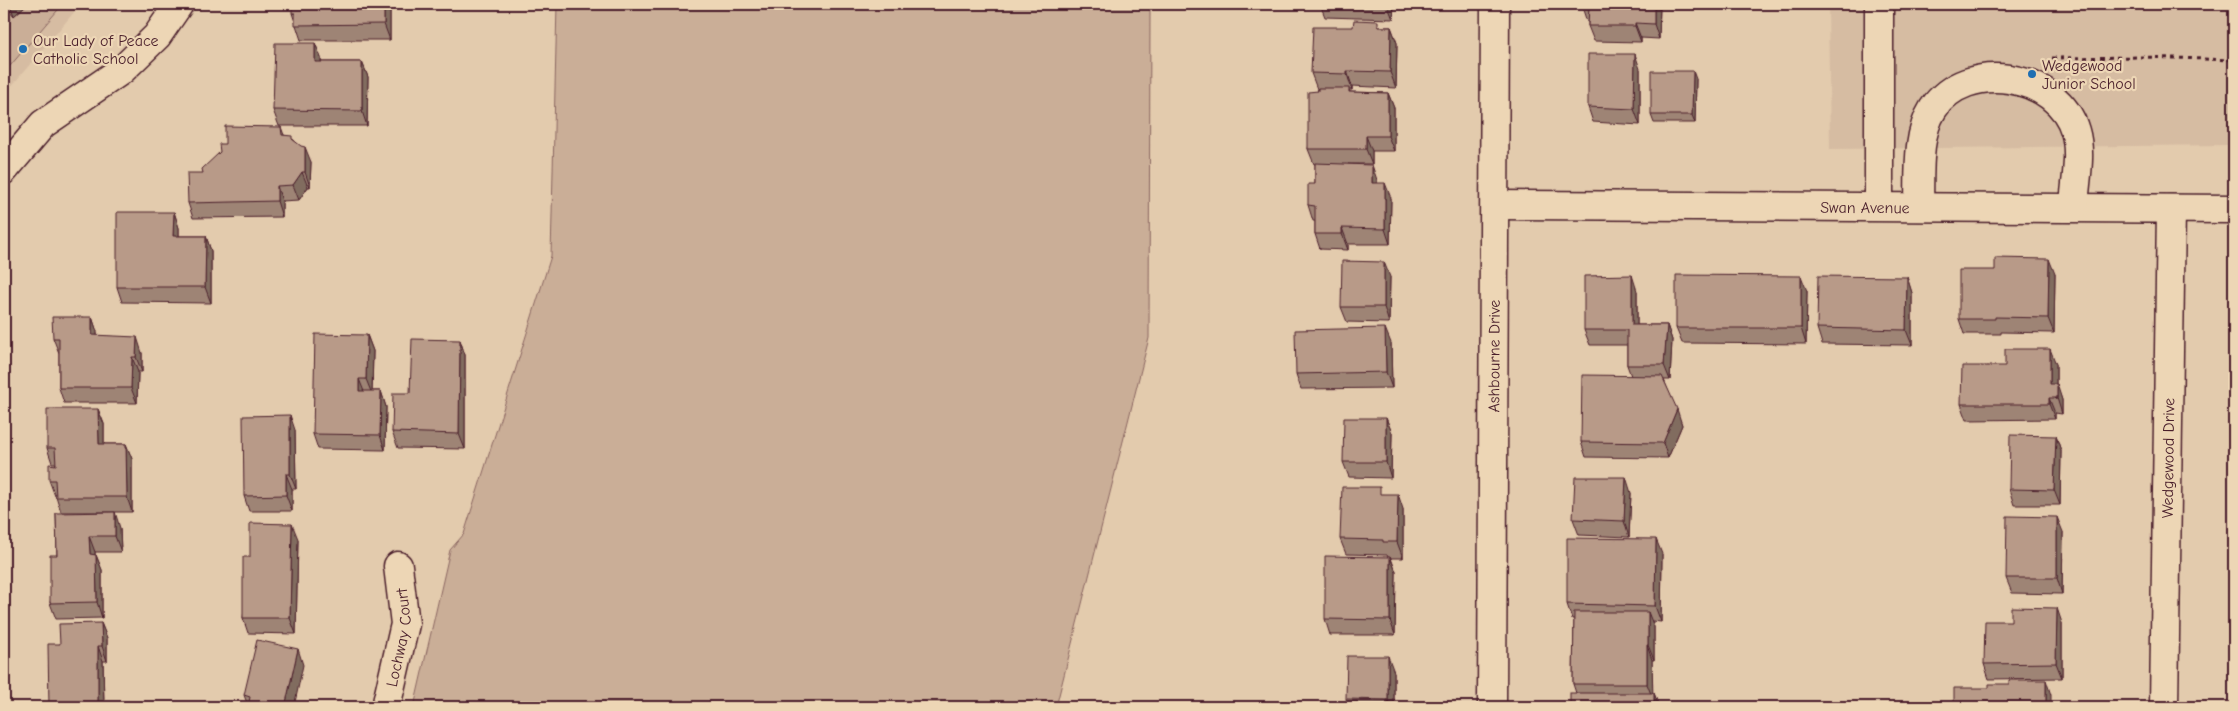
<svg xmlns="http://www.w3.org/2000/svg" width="2238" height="711" font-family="'Comic Neue',sans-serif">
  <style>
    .built { fill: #d6bca2 }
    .green { fill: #caae97; stroke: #8a6661 }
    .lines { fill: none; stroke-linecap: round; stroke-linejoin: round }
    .minor-casing { stroke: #4a1f2b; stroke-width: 31 }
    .path { stroke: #4a1f2b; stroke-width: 3; stroke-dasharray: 4 4; stroke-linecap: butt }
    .minor { stroke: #edd6b5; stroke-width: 28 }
    .wall { fill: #9e8475; stroke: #4a1f2b }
    .shaded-wall { fill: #816c5f; stroke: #4a1f2b }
    .building { fill: #b89a88; stroke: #4a1f2b }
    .poi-dot { fill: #1f6fb2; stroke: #edd6b5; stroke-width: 2 }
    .labels { text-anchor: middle; stroke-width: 4.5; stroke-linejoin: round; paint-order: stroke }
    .poi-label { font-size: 16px; fill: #4a1f2b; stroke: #edd6b5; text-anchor: start }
    .street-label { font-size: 16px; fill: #4a1f2b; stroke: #edd6b5 }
  </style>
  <rect width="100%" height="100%" fill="#e3cbad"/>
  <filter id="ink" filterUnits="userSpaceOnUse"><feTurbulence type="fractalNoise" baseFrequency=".02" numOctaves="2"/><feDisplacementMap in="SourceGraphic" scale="10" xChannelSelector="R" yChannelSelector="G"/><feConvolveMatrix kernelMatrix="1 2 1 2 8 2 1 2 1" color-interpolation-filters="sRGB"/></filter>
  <g filter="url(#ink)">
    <g class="built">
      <path d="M 4,4 L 81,4 L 4,95 Z"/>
      <path d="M 1828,4 L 2234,4 L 2234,145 L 1830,149 Z"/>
    </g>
    <g class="green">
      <path d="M 4,4 L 63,4 L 10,66 L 4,66 Z"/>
      <path d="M 557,4 L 1150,4 L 1149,338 L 1056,707 L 414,707 L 450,550 L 464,534 L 551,256 Z"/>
    </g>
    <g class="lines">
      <defs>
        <g id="minor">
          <path d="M 1879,4 L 1879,206"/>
          <path d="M 4,170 L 43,124 L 122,70 L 157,36 L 179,4"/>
          <path id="s1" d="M 1495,205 L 2234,209"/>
          <path d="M 1919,206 C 1920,175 1916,136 1933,109 C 1966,58 2058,73 2075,131 C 2082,154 2075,183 2074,207"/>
          <path id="s2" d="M 386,707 L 405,624 L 398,566"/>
          <path id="s3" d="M 1492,707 L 1495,4"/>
          <path id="s4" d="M 2164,707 L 2171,209"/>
        </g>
      </defs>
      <use href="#minor" class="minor-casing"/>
      <path class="path" d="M 2052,58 L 2144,57 L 2234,60"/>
      <use href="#minor" class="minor"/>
    </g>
    <g class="wall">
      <path d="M 4,4 L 27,4 L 14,16 L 6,6 L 10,20 Z"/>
      <path d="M 390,4 L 390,40 L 301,40 L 292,13 Z"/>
      <path d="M 1320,4 L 1394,4 L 1393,19 L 1325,17 Z"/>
      <path d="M 1660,4 L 1659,39 L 1641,38 L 1641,42 L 1594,41 L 1588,26 L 1588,22 L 1587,22 L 1582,7 Z"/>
      <path d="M 1353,27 L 1391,27 L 1397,43 L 1396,88 L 1352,86 L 1352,90 L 1349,90 L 1350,92 L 1388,93 L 1394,108 L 1394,151 L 1372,151 L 1372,164 L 1348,164 L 1377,180 L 1377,183 L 1391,198 L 1390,244 L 1348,244 L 1348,250 L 1320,249 L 1315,234 L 1315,221 L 1313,221 L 1308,205 L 1315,184 L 1315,164 L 1314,164 L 1308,149 L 1318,89 L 1317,89 L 1311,73 Z"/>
      <path d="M 315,43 L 321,58 L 321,62 L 362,62 L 368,77 L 367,126 L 279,126 L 273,110 Z"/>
      <path d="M 1640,69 L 1640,125 L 1593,122 L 1588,107 Z"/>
      <path d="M 1696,79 L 1695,123 L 1654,123 L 1651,115 Z"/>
      <path d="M 281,127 L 284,135 L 294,140 L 311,162 L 310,187 L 308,187 L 299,200 L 282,201 L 282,217 L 193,218 L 188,203 L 203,173 L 220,152 L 225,144 Z"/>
      <path d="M 174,212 L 179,228 L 179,236 L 206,236 L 211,251 L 211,303 L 122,302 L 117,287 Z"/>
      <path d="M 1995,270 L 2055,274 L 2054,333 L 2001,332 L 2001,334 L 1964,334 L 1959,319 Z"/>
      <path d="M 1390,277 L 1389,323 L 1347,322 L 1341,307 Z"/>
      <path d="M 1907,277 L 1912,293 L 1912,345 L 1822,344 L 1817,328 Z"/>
      <path d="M 1637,291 L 1637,325 L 1667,325 L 1672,340 L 1670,380 L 1664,380 L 1682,425 L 1668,458 L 1586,457 L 1581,442 L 1631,376 L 1627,365 L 1627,345 L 1590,345 L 1584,330 Z"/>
      <path d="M 1807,291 L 1806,344 L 1682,343 L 1676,328 Z"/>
      <path d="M 92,317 L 97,332 L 97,336 L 142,353 L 142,372 L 138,372 L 137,403 L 64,403 L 59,388 L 59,353 L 53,338 Z"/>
      <path d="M 367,335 L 373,351 L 372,391 L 381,391 L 386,407 L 385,450 L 318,449 L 313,434 Z"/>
      <path d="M 460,340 L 465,355 L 465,449 L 398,448 L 392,432 L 410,393 Z"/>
      <path d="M 1391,343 L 1392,388 L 1301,389 L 1296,374 Z"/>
      <path d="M 2056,364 L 2056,384 L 2062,400 L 2062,414 L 2055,413 L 2055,419 L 1967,420 L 1961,404 Z"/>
      <path d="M 98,409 L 104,424 L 104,444 L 126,444 L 132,459 L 132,512 L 61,512 L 56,496 L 55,496 L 49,480 L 56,463 L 52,463 L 47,448 Z"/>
      <path d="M 1386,418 L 1392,433 L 1391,478 L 1349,477 L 1343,462 Z"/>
      <path d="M 295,430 L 296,489 L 292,489 L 292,511 L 249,511 L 244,496 Z"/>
      <path d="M 2056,436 L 2061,451 L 2060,505 L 2014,505 L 2009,489 Z"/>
      <path d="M 1631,493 L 1629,537 L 1579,535 L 1573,519 Z"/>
      <path d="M 1382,494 L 1403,509 L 1403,558 L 1391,558 L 1396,572 L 1395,635 L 1330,635 L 1325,619 L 1388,557 L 1387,555 L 1346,554 L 1340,539 Z"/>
      <path d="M 56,513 L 120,528 L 121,552 L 95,552 L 95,555 L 96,555 L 102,570 L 102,618 L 56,619 L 50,603 L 57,555 Z"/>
      <path d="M 2063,532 L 2062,594 L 2012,593 L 2006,578 Z"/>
      <path d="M 298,539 L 296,634 L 248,633 L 243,618 L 250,557 Z"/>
      <path d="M 1662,554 L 1661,622 L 1652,621 L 1654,627 L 1654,660 L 1652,660 L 1652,693 L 1654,693 L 1659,707 L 1570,707 L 1576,693 L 1573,684 L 1574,619 L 1572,619 L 1567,604 Z"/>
      <path d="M 2011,621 L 2062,623 L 2062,678 L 1989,679 L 1984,664 Z"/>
      <path d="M 101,623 L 107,638 L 107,661 L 103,661 L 104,707 L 49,707 L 60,644 Z"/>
      <path d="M 303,665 L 248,706 L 244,695 Z"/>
      <path d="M 1394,672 L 1394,707 L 1349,707 L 1346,699 Z"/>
    </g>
    <g class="shaded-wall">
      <path d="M 4,4 L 5,4 L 10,20 L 4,26 Z"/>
      <path d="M 10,4 L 27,4 L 14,16 Z"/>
      <path d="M 384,4 L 390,4 L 390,40 L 384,24 Z"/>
      <path d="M 1387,4 L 1394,4 L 1393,19 Z"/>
      <path d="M 1654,4 L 1660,4 L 1659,39 L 1654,24 Z"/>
      <path d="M 1635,23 L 1641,38 L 1641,42 L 1635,26 Z"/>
      <path d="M 1391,27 L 1397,43 L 1396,88 L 1390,72 Z"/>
      <path d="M 315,43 L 321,58 L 321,77 L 315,62 Z"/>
      <path d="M 1635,54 L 1640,69 L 1640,125 L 1634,109 Z"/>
      <path d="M 362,62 L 368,77 L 367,126 L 362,111 Z"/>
      <path d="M 1347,71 L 1352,86 L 1352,90 L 1347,74 Z"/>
      <path d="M 1693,71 L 1696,79 L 1695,123 L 1692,115 Z"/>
      <path d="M 1388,93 L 1394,108 L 1394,151 L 1388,136 Z"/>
      <path d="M 1366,136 L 1372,151 L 1372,164 L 1366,149 Z"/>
      <path d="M 305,147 L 311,162 L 310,187 L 305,172 Z"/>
      <path d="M 1372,165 L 1377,180 L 1377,198 L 1372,183 Z"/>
      <path d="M 302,172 L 308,187 L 299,200 L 293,185 Z"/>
      <path d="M 1385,183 L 1391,198 L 1390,244 L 1385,229 Z"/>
      <path d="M 277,186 L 282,201 L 282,217 L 277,201 Z"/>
      <path d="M 174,212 L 179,228 L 179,251 L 173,236 Z"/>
      <path d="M 1342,228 L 1348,244 L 1348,250 L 1342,234 Z"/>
      <path d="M 206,236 L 211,251 L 211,303 L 205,287 Z"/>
      <path d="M 2049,259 L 2055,274 L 2054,333 L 2048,318 Z"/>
      <path d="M 1384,262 L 1390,277 L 1389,323 L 1384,307 Z"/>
      <path d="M 1632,275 L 1637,291 L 1637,340 L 1632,325 Z"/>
      <path d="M 1801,276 L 1807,291 L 1806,344 L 1801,328 Z"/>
      <path d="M 1907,277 L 1912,293 L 1912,345 L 1906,330 Z"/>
      <path d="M 92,317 L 97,332 L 97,351 L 92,335 Z"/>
      <path d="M 1667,325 L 1672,340 L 1670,380 L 1664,365 Z"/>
      <path d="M 1385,328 L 1391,343 L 1392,388 L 1386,372 Z"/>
      <path d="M 367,335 L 373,351 L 372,394 L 366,379 Z"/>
      <path d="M 137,337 L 142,353 L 142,372 L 136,357 Z"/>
      <path d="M 460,340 L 465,355 L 465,449 L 459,434 Z"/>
      <path d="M 2050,349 L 2056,364 L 2056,400 L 2050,384 Z"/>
      <path d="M 132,357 L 138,372 L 137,403 L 131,388 Z"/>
      <path d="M 359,379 L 365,394 L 359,391 Z"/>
      <path d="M 2057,384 L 2062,400 L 2062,414 L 2057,398 Z"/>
      <path d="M 381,391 L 386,407 L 385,450 L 380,435 Z"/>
      <path d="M 2049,398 L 2055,413 L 2055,419 L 2049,404 Z"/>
      <path d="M 98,409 L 104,424 L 104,459 L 99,444 Z"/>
      <path d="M 1677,409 L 1682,425 L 1668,458 L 1663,443 Z"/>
      <path d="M 290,415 L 295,430 L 296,489 L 290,474 Z"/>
      <path d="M 1386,418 L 1392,433 L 1391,478 L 1386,462 Z"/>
      <path d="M 2056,436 L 2061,451 L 2060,505 L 2054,490 Z"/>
      <path d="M 126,444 L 132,459 L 132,512 L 127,497 Z"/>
      <path d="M 286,474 L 292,489 L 292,511 L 286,495 Z"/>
      <path d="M 1626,477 L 1631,493 L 1629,537 L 1624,521 Z"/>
      <path d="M 1398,494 L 1403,509 L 1403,558 L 1397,542 Z"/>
      <path d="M 115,512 L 120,528 L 121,552 L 115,536 Z"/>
      <path d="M 2057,517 L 2063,532 L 2062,594 L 2057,578 Z"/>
      <path d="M 292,524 L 298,539 L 296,634 L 290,618 Z"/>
      <path d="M 89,536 L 95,552 L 95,570 L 90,554 Z"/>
      <path d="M 1656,539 L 1662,554 L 1661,622 L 1655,606 Z"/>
      <path d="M 96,555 L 102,570 L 102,618 L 97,602 Z"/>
      <path d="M 1390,557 L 1396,572 L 1395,635 L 1390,620 Z"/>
      <path d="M 2057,608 L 2062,623 L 2062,678 L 2056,663 Z"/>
      <path d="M 1648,612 L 1654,627 L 1654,660 L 1648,645 Z"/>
      <path d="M 101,623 L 107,638 L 107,661 L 102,646 Z"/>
      <path d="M 1647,645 L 1652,660 L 1653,699 L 1647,684 Z"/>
      <path d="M 98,646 L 103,661 L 104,707 L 98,707 Z"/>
      <path d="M 298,649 L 303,665 L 294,707 L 285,707 Z"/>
      <path d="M 1388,656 L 1394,672 L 1394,707 L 1391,707 L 1388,700 Z"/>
      <path d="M 2046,680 L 2051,695 L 2051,707 L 2046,707 Z"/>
      <path d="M 1654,693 L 1659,707 L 1654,707 Z"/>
    </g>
    <g class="building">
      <path d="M 292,4 L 384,4 L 384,24 L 295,25 L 295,13 L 292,13 Z"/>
      <path d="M 1582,4 L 1654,4 L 1654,24 L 1635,23 L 1635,26 L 1588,26 L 1589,6 L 1582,7 Z"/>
      <path d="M 1354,20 L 1378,21 L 1378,27 L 1391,27 L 1390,72 L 1347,71 L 1347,74 L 1311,73 L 1313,27 L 1353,27 Z"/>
      <path d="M 275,43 L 315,43 L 315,62 L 362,62 L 362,111 L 273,110 Z"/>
      <path d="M 1588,54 L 1635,54 L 1634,109 L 1588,107 Z"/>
      <path d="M 1651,71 L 1693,71 L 1692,115 L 1651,115 Z"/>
      <path d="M 1318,88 L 1349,88 L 1349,92 L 1388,93 L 1388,136 L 1366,136 L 1366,149 L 1308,149 L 1308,92 L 1318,91 Z"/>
      <path d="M 225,126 L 281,127 L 282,135 L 292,136 L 292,139 L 301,146 L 305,147 L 305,172 L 302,172 L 293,185 L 277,186 L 277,201 L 188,203 L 187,173 L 203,173 L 202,169 L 220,152 L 219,144 L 225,144 Z"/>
      <path d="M 1315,163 L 1372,165 L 1372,183 L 1385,183 L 1385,229 L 1342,228 L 1342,234 L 1315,234 L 1315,206 L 1308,205 L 1308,184 L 1315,184 Z"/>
      <path d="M 117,212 L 174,212 L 173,236 L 206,236 L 205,287 L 117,287 Z"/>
      <path d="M 1995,258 L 2049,259 L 2048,318 L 1995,317 L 1995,319 L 1959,319 L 1959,270 L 1995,270 Z"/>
      <path d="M 1342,261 L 1384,262 L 1384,307 L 1341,307 Z"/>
      <path d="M 1632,275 L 1632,325 L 1667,325 L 1664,365 L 1627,365 L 1627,330 L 1584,330 L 1584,276 Z"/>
      <path d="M 1676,275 L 1801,276 L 1801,328 L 1676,328 Z"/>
      <path d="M 1818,276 L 1907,277 L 1906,330 L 1817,328 Z"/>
      <path d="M 52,317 L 92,317 L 92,335 L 137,337 L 136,357 L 132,357 L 131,388 L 59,388 L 59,338 L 53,338 Z"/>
      <path d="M 1385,328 L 1386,372 L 1296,374 L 1295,330 Z"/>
      <path d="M 315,334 L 367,335 L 366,379 L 359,379 L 359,391 L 381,391 L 380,435 L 313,434 Z"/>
      <path d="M 412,339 L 460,340 L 459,434 L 392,432 L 393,393 L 410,393 Z"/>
      <path d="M 2005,349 L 2050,349 L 2050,384 L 2057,384 L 2057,398 L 2049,398 L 2049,404 L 1961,404 L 1962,366 L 2005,366 Z"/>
      <path d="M 1582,375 L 1662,376 L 1677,409 L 1663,443 L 1581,442 Z"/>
      <path d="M 47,409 L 98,409 L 99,444 L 126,444 L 127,497 L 56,497 L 55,480 L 49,480 L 49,464 L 56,465 L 55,448 L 47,448 Z"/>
      <path d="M 290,415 L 290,474 L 286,474 L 286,495 L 244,496 L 243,416 Z"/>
      <path d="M 1344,418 L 1386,418 L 1386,462 L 1343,462 Z"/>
      <path d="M 2010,435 L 2056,436 L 2054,490 L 2009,489 Z"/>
      <path d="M 1575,477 L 1626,477 L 1624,521 L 1573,519 Z"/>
      <path d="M 1342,487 L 1380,487 L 1380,494 L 1398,494 L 1397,542 L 1383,542 L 1383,540 L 1340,539 Z"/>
      <path d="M 115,512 L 115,536 L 89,536 L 90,554 L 96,555 L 97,602 L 50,603 L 50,555 L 57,555 L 56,513 Z"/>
      <path d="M 2007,516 L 2057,517 L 2057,578 L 2006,578 Z"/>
      <path d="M 250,523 L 292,524 L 290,618 L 243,618 L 243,557 L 250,557 Z"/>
      <path d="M 1567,538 L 1656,539 L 1655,606 L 1567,604 Z"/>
      <path d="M 1325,556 L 1390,557 L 1390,620 L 1325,619 Z"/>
      <path d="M 2011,607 L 2057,608 L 2056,663 L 1984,664 L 1985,621 L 2011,621 Z"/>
      <path d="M 1574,612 L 1648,612 L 1648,645 L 1647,645 L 1647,684 L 1573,684 Z"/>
      <path d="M 101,623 L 102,646 L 98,646 L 98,707 L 49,707 L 48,644 L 60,644 L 59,624 Z"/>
      <path d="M 257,640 L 298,649 L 285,707 L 248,707 L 250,697 L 244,695 Z"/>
      <path d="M 1347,656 L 1388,656 L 1388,700 L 1346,699 Z"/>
      <path d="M 2009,680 L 2046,680 L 2046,707 L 1954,707 L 1954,688 L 1989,688 L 1989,684 L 2009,684 Z"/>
      <rect x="1570" y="693" width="84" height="14"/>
    </g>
  </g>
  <g class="poi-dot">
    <circle cx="23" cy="49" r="5"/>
    <circle cx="2032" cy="74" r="5"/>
  </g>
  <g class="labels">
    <g class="poi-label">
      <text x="33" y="46">Our Lady of Peace<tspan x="33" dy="18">Catholic School</tspan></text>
      <text x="2042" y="71">Wedgewood<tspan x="2042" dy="18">Junior School</tspan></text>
    </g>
    <g class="street-label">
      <text dy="6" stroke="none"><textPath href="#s1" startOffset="370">Swan Avenue</textPath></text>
      <text dy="6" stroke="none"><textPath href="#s3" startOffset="351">Ashbourne Drive</textPath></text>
      <text dy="6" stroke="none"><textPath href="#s4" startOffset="249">Wedgewood Drive</textPath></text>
      <text dy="6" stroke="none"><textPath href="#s2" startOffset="71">Lochway Court</textPath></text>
    </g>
  </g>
  <rect width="2238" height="711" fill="none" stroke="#edd6b5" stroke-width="20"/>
  <rect x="10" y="10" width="2218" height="691" fill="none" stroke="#4a1f2b" stroke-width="2" filter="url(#ink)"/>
</svg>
